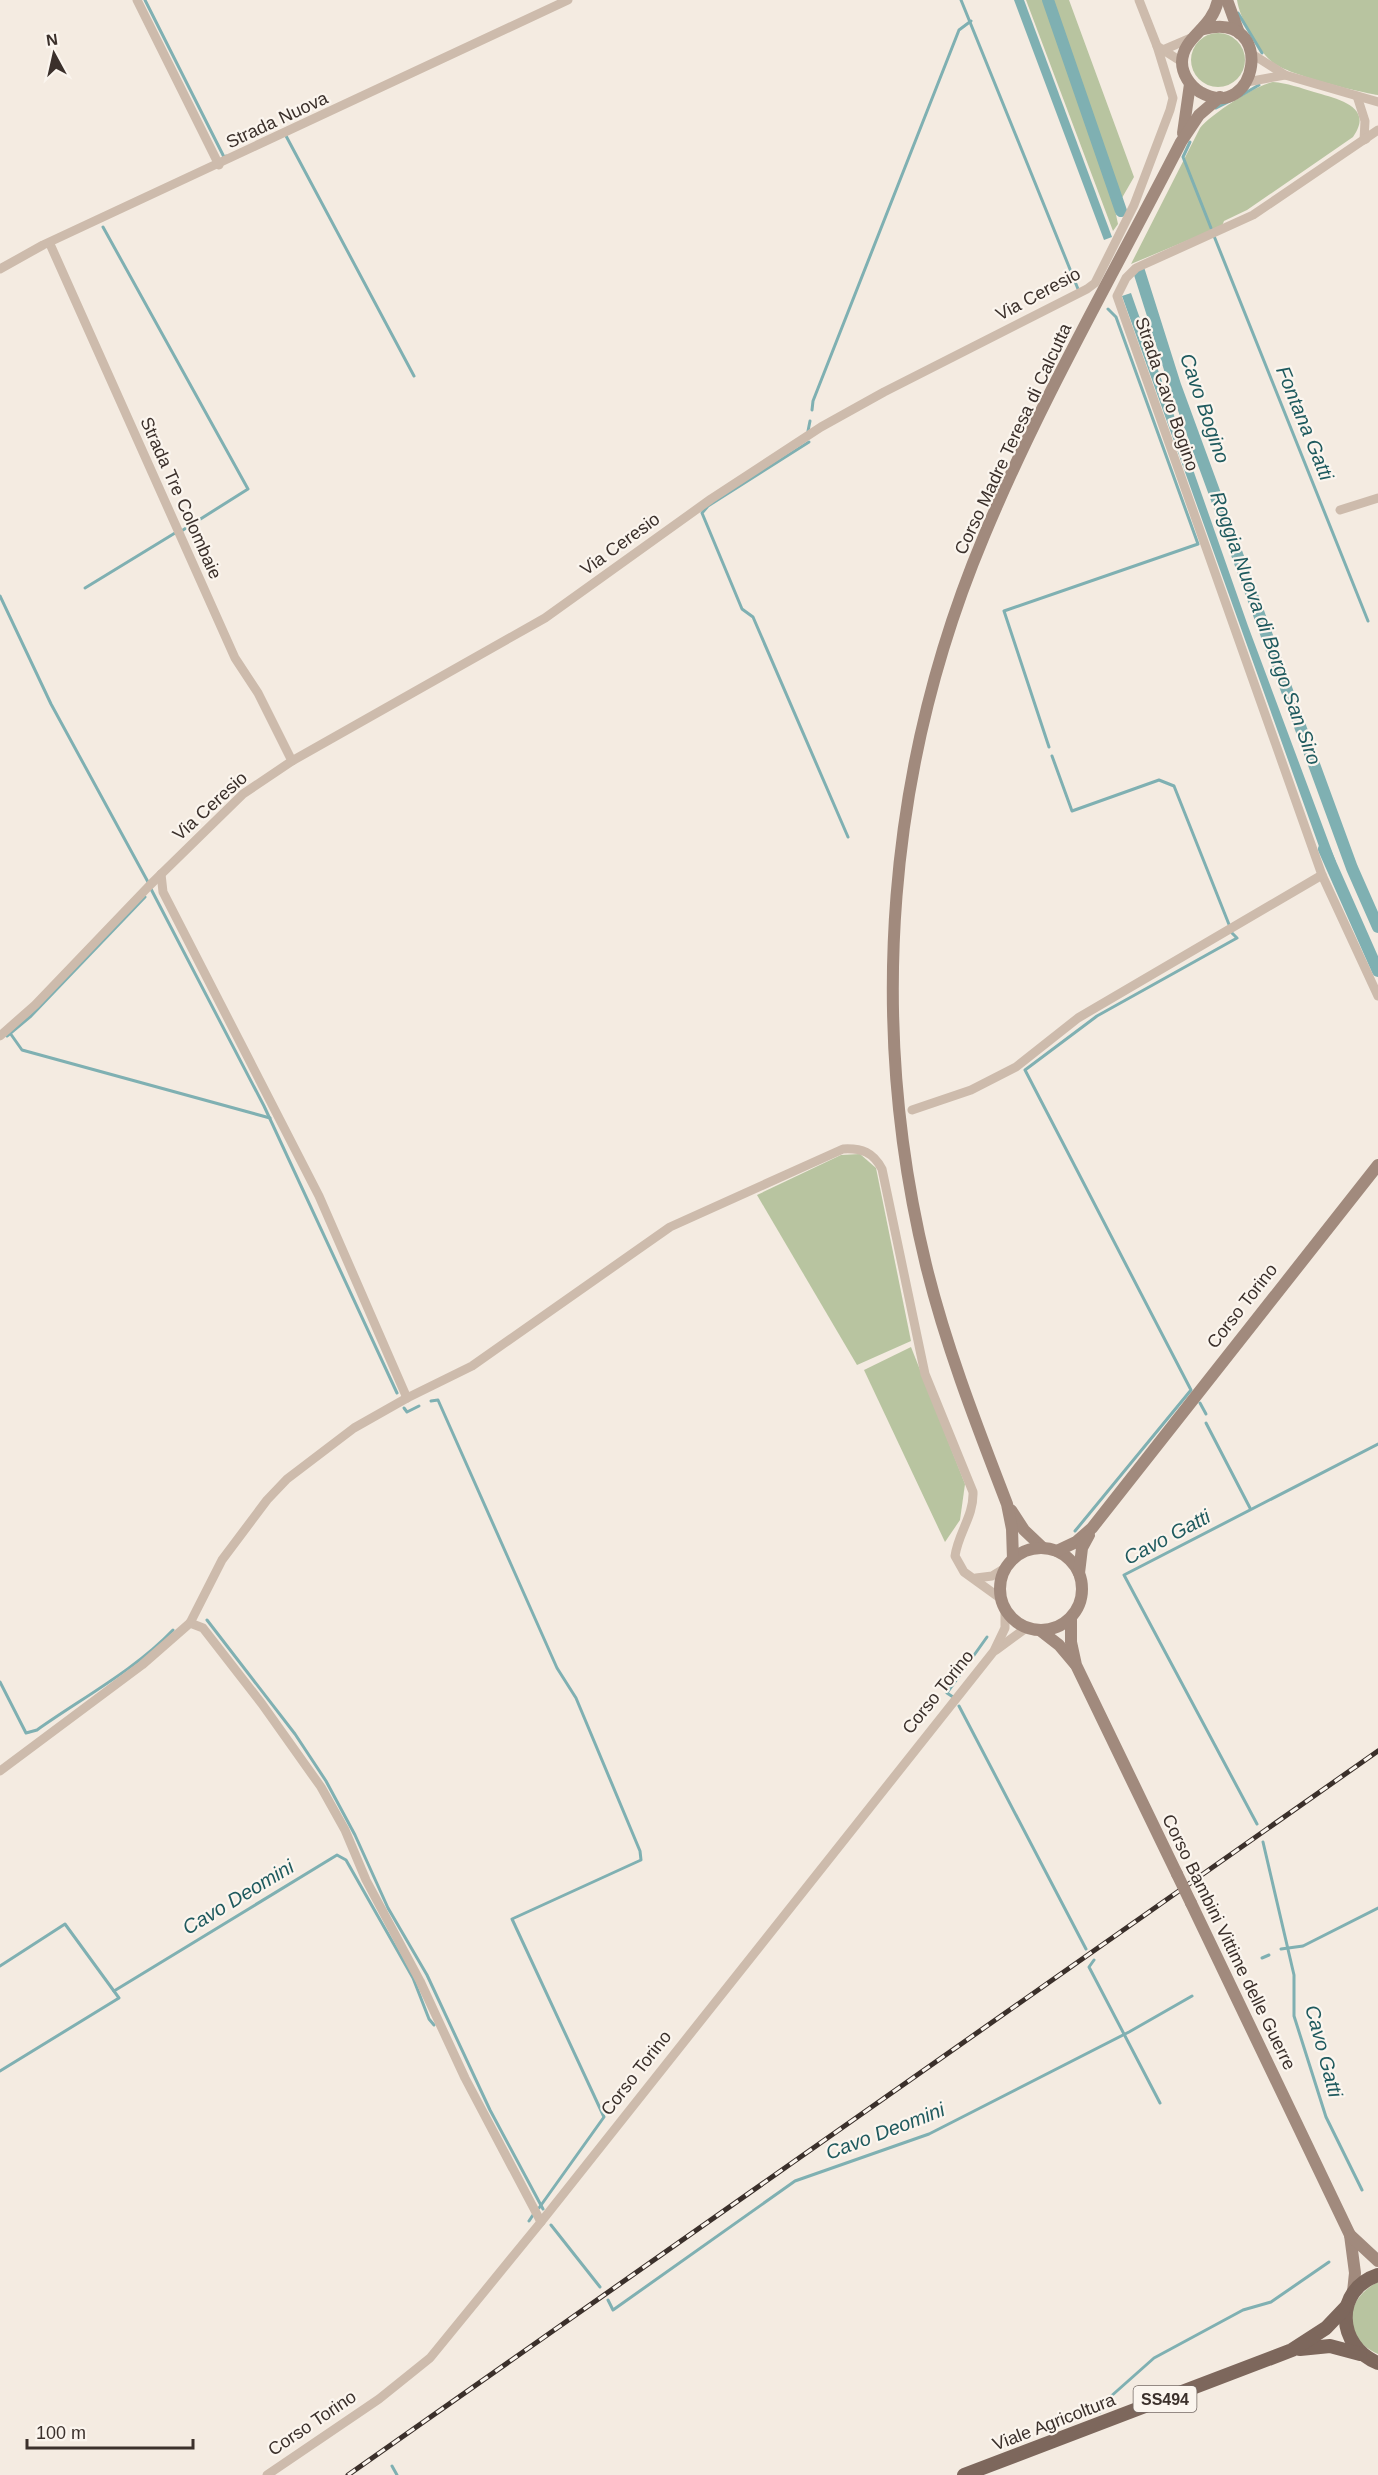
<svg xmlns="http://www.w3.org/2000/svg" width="1378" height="2475" font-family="Arial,sans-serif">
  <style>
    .green { fill: #b8c4a0 }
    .water { fill: #7fb0b2 }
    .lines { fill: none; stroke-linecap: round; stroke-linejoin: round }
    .stream { stroke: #7fb0b2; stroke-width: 3 }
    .canal { stroke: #7fb0b2; stroke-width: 12 }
    .street { stroke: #cdbbac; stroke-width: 9 }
    .secondary { stroke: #a18a7d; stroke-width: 12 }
    .primary { stroke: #7d675c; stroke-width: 14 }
    .rail-casing { stroke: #3b302b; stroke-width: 5 }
    .rail { stroke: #fbf5ee; stroke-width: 3; stroke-dasharray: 9; stroke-linecap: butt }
    .secondary-bridge { stroke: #a18a7d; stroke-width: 12 }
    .labels { text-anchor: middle; stroke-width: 4.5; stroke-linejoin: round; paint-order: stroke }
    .shield { fill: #fbf5ee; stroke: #756b66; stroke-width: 1.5 }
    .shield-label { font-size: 16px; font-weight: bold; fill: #3b302b }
    .street-label { font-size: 18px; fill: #3b302b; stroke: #fbf5ee }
    .water-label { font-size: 20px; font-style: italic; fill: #1f5a5e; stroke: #fbf5ee }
  </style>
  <rect width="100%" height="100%" fill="#f4ebe1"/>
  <g class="green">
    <path d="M 1026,0 L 1069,0 L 1134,177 L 1115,210 L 1118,224 L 1113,231 Z"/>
    <path d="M 1237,0 L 1378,0 L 1378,95 C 1358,92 1284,74 1271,61 C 1256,47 1240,19 1237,0 Z"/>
    <circle cx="1218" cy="60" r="27"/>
    <path d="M 1273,82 C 1287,83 1301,88 1314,92 C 1337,99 1375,106 1353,137 L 1247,210 L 1224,221 L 1222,226 L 1131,264 L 1200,128 C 1211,114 1256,85 1273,82 Z"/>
    <path d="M 860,1154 L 876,1168 L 911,1341 L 857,1365 L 757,1195 L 841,1155 Z"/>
    <path d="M 911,1347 L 965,1484 L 960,1520 L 945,1542 L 864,1370 Z"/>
    <path d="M 1378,2282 L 1378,2354 C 1341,2338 1344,2299 1378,2282 Z"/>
  </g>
  <g class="water">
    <path d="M 1014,0 L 1024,0 L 1112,237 L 1104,240 Z"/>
    <path d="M 1131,293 L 1248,626 L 1336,862 L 1326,866 L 1122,296 Z"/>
  </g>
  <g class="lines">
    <g class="stream">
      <path d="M 145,0 L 224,157 L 226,156"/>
      <path d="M 961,0 L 1078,289"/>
      <path d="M 1238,13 L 1262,53"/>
      <path d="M 1240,96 L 1259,85"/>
      <path d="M 1216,108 L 1234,99"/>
      <path d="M 285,134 L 414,376"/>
      <path d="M 1190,142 L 1183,157 L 1211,228"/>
      <path d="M 103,227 L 248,489 L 183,530"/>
      <path d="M 1214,236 L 1368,621"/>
      <path d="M 812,410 L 813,401 L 959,30 L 971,21"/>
      <path d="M 808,431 L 810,421"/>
      <path d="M 809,442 L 708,506 L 702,513 L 742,609 L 753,617 L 848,837"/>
      <path d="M 85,588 L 175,533"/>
      <path d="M 0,596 L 51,704 L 148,882"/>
      <path d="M 1049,747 L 1004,611 L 1198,544 L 1116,317 L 1108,309"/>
      <path d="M 1052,756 L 1072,811 L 1159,780 L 1174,786 L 1230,927"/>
      <path d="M 151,889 L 264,1106 L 397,1393"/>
      <path d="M 10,1033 L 22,1050 L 270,1118"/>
      <path d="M 7,1036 L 31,1016 L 145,897"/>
      <path d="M 431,1401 L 438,1400 L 557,1668 L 576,1698 L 640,1851 L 641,1860 L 512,1919 L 604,2117 L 539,2208"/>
      <path d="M 1200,1403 L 1206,1414"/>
      <path d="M 404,1408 L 407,1412 L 419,1406"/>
      <path d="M 1206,1423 L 1250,1508"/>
      <path d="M 1075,1531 L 1191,1390 L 1025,1070 L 1097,1016 L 1237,938 L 1232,933"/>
      <path d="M 207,1620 L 295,1734 L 326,1781 L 355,1835 L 388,1908 L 427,1975 L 490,2110 L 543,2209"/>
      <path d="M 0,1682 L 26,1733 L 37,1730 C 82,1698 135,1670 173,1630"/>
      <path d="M 953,1697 L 947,1693 L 987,1637"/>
      <path d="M 959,1706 L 1086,1949"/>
      <path d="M 1257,1824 L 1124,1575 L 1378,1444"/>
      <path d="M 1263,1842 L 1294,1975 L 1294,2016 L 1326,2117 L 1362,2190"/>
      <path d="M 1281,1949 L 1303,1946 L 1378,1908"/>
      <path d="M 1262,1958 L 1269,1955"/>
      <path d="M 1094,1960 L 1089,1967 L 1160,2103"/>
      <path d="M 0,1966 L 65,1924 L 119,1998 L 0,2071"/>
      <path d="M 114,1991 L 337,1855 L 346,1860 L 413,1978 L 429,2019 L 434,2025"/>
      <path d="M 529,2221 L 533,2215"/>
      <path d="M 551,2225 L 600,2287"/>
      <path d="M 608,2300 L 613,2310 L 795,2181 L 929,2134 L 1129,2032 L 1192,1996"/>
      <path d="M 1100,2412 L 1100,2406 L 1154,2358 L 1243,2310 L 1271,2302 L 1329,2262"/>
      <path d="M 392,2466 L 397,2475"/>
    </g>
    <g class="canal">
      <path d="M 1048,0 L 1121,211"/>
      <path d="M 1139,271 L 1175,385 L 1352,868 L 1378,927"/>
      <path d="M 1324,849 L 1378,971"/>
    </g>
    <g class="street">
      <path d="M 137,0 L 219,165"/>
      <path d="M 1139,0 L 1157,46 L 1182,62"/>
      <path d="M 1163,50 L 1191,38"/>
      <path d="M 1252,54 L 1285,75 L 1378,102"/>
      <path d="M 1247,82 L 1285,75"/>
      <path d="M 1357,96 L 1365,121 L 1364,140 L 1366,139"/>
      <path d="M 1378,130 L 1253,215 L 1136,268 L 1126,278 L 1117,296 L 1322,875 L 1378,996"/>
      <path d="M 50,244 L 235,658 L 258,693 L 292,761"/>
      <path d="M 0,269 L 43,245 L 568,0"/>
      <path d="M 1340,510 L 1378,498"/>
      <path d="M 161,874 L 163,892 L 319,1196 L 407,1398"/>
      <path d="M 0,1036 L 35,1005 L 150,885 L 243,794 L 292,761 L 545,618 L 711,499 L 821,427 L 884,392 L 1087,289 L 1095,283 L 1134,205 L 1170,110 L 1173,98 L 1157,46"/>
      <path d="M 912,1110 L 971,1090 L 1016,1067 L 1078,1018 L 1322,875"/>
      <path d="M 976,1578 L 992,1576 L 1005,1568"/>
      <path d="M 190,1623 L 222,1560 L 267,1500 L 287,1479 L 354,1428 L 407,1398 L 472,1366 L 670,1227 L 843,1149 C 862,1148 873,1152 882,1169 L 925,1374 L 973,1492 C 974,1516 958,1533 955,1556 L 964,1572 L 1000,1598"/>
      <path d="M 996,1650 L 1026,1628"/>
      <path d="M 0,1771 L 142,1665 L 190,1623 L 203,1628 L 262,1704 L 321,1787 L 345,1830 L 366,1880 L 420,1981 L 465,2078 L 541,2222"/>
      <path d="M 267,2475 L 379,2399 L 430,2358 L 541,2222 L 994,1651 L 1005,1628 L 1005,1611"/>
    </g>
    <g class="secondary">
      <path d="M 1227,0 L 1239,33"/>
      <path d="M 1204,29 C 1277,10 1258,125 1200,92 C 1190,86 1182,74 1182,62 C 1183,36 1212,30 1218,0"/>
      <path d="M 1183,133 L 1190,84"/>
      <path d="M 1011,1510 L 1024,1530 L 1043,1548"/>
      <circle cx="1041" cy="1589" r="41"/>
      <path d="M 1057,1551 L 1076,1542 L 1092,1528 L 1378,1165"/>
      <path d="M 1013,1559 L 1012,1529 L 1007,1504 C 977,1426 946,1347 926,1265 C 867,1022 887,767 984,536 C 1039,403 1115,271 1181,142 L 1199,115 L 1220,97"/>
      <path d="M 1079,1573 L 1082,1548 L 1089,1535"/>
      <path d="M 1071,1618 L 1071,1642 L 1076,1665 L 1177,1874"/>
      <path d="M 1041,1631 L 1059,1645 L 1075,1664"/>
      <path d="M 1191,1903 L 1350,2235 L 1355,2273 L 1353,2292"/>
      <path d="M 1350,2235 L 1378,2261"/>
    </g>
    <g class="primary">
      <path d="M 1378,2275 C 1333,2290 1337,2347 1378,2363"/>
      <path d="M 1300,2349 L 1330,2346 L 1360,2354"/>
      <path d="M 964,2475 L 1292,2350 L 1326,2328 L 1346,2307"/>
    </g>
    <defs>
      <path id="rail" d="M 348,2475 L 1378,1751"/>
    </defs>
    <use href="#rail" class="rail-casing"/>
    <use href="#rail" class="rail"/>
    <path class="secondary-bridge" d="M 1177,1874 L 1191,1903"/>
  </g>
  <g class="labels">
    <rect class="shield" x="1133.5" y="2386" width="63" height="26" rx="4.5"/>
    <g class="shield-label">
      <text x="1165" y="2405">SS494</text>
    </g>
    <g class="street-label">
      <text transform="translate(277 120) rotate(-25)" y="6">Strada Nuova</text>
      <text transform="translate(1038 294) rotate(-28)" y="6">Via Ceresio</text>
      <text transform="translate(1167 394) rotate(71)" y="6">Strada Cavo Bogino</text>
      <text transform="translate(1013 439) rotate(-65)" y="6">Corso Madre Teresa di Calcutta</text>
      <text transform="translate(181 498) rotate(66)" y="6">Strada Tre Colombaie</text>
      <text transform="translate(620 544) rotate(-36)" y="6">Via Ceresio</text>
      <text transform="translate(210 806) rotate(-42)" y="6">Via Ceresio</text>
      <text transform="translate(1242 1306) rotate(-52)" y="6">Corso Torino</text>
      <text transform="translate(938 1692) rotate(-51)" y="6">Corso Torino</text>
      <text transform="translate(1229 1942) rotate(64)" y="6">Corso Bambini Vittime delle Guerre</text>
      <text transform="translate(636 2073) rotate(-52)" y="6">Corso Torino</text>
      <text transform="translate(1054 2422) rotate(-21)" y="6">Viale Agricoltura</text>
      <text transform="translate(312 2423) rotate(-34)" y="6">Corso Torino</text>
    </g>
    <g class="water-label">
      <text transform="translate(1205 408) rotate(71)" y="7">Cavo Bogino</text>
      <text transform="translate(1305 423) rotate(68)" y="7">Fontana Gatti</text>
      <text transform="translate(1266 628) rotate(70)" y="7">Roggia Nuova di Borgo San Siro</text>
      <text transform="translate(1167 1537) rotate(-28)" y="7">Cavo Gatti</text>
      <text transform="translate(238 1897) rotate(-31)" y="7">Cavo Deomini</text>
      <text transform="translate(1324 2051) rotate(75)" y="7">Cavo Gatti</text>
      <text transform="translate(885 2131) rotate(-21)" y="7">Cavo Deomini</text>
    </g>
  </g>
  <g transform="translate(54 54) rotate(352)" stroke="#fbf5ee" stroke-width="4.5" paint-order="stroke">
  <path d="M0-4.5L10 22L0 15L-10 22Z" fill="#3b302b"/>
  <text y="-9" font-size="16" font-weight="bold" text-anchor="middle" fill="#3b302b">N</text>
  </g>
  <path d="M27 2439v9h166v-9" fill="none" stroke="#3b302b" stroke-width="3"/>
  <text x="36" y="2439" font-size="18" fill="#3b302b" stroke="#fbf5ee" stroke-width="4.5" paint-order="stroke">100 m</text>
</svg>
